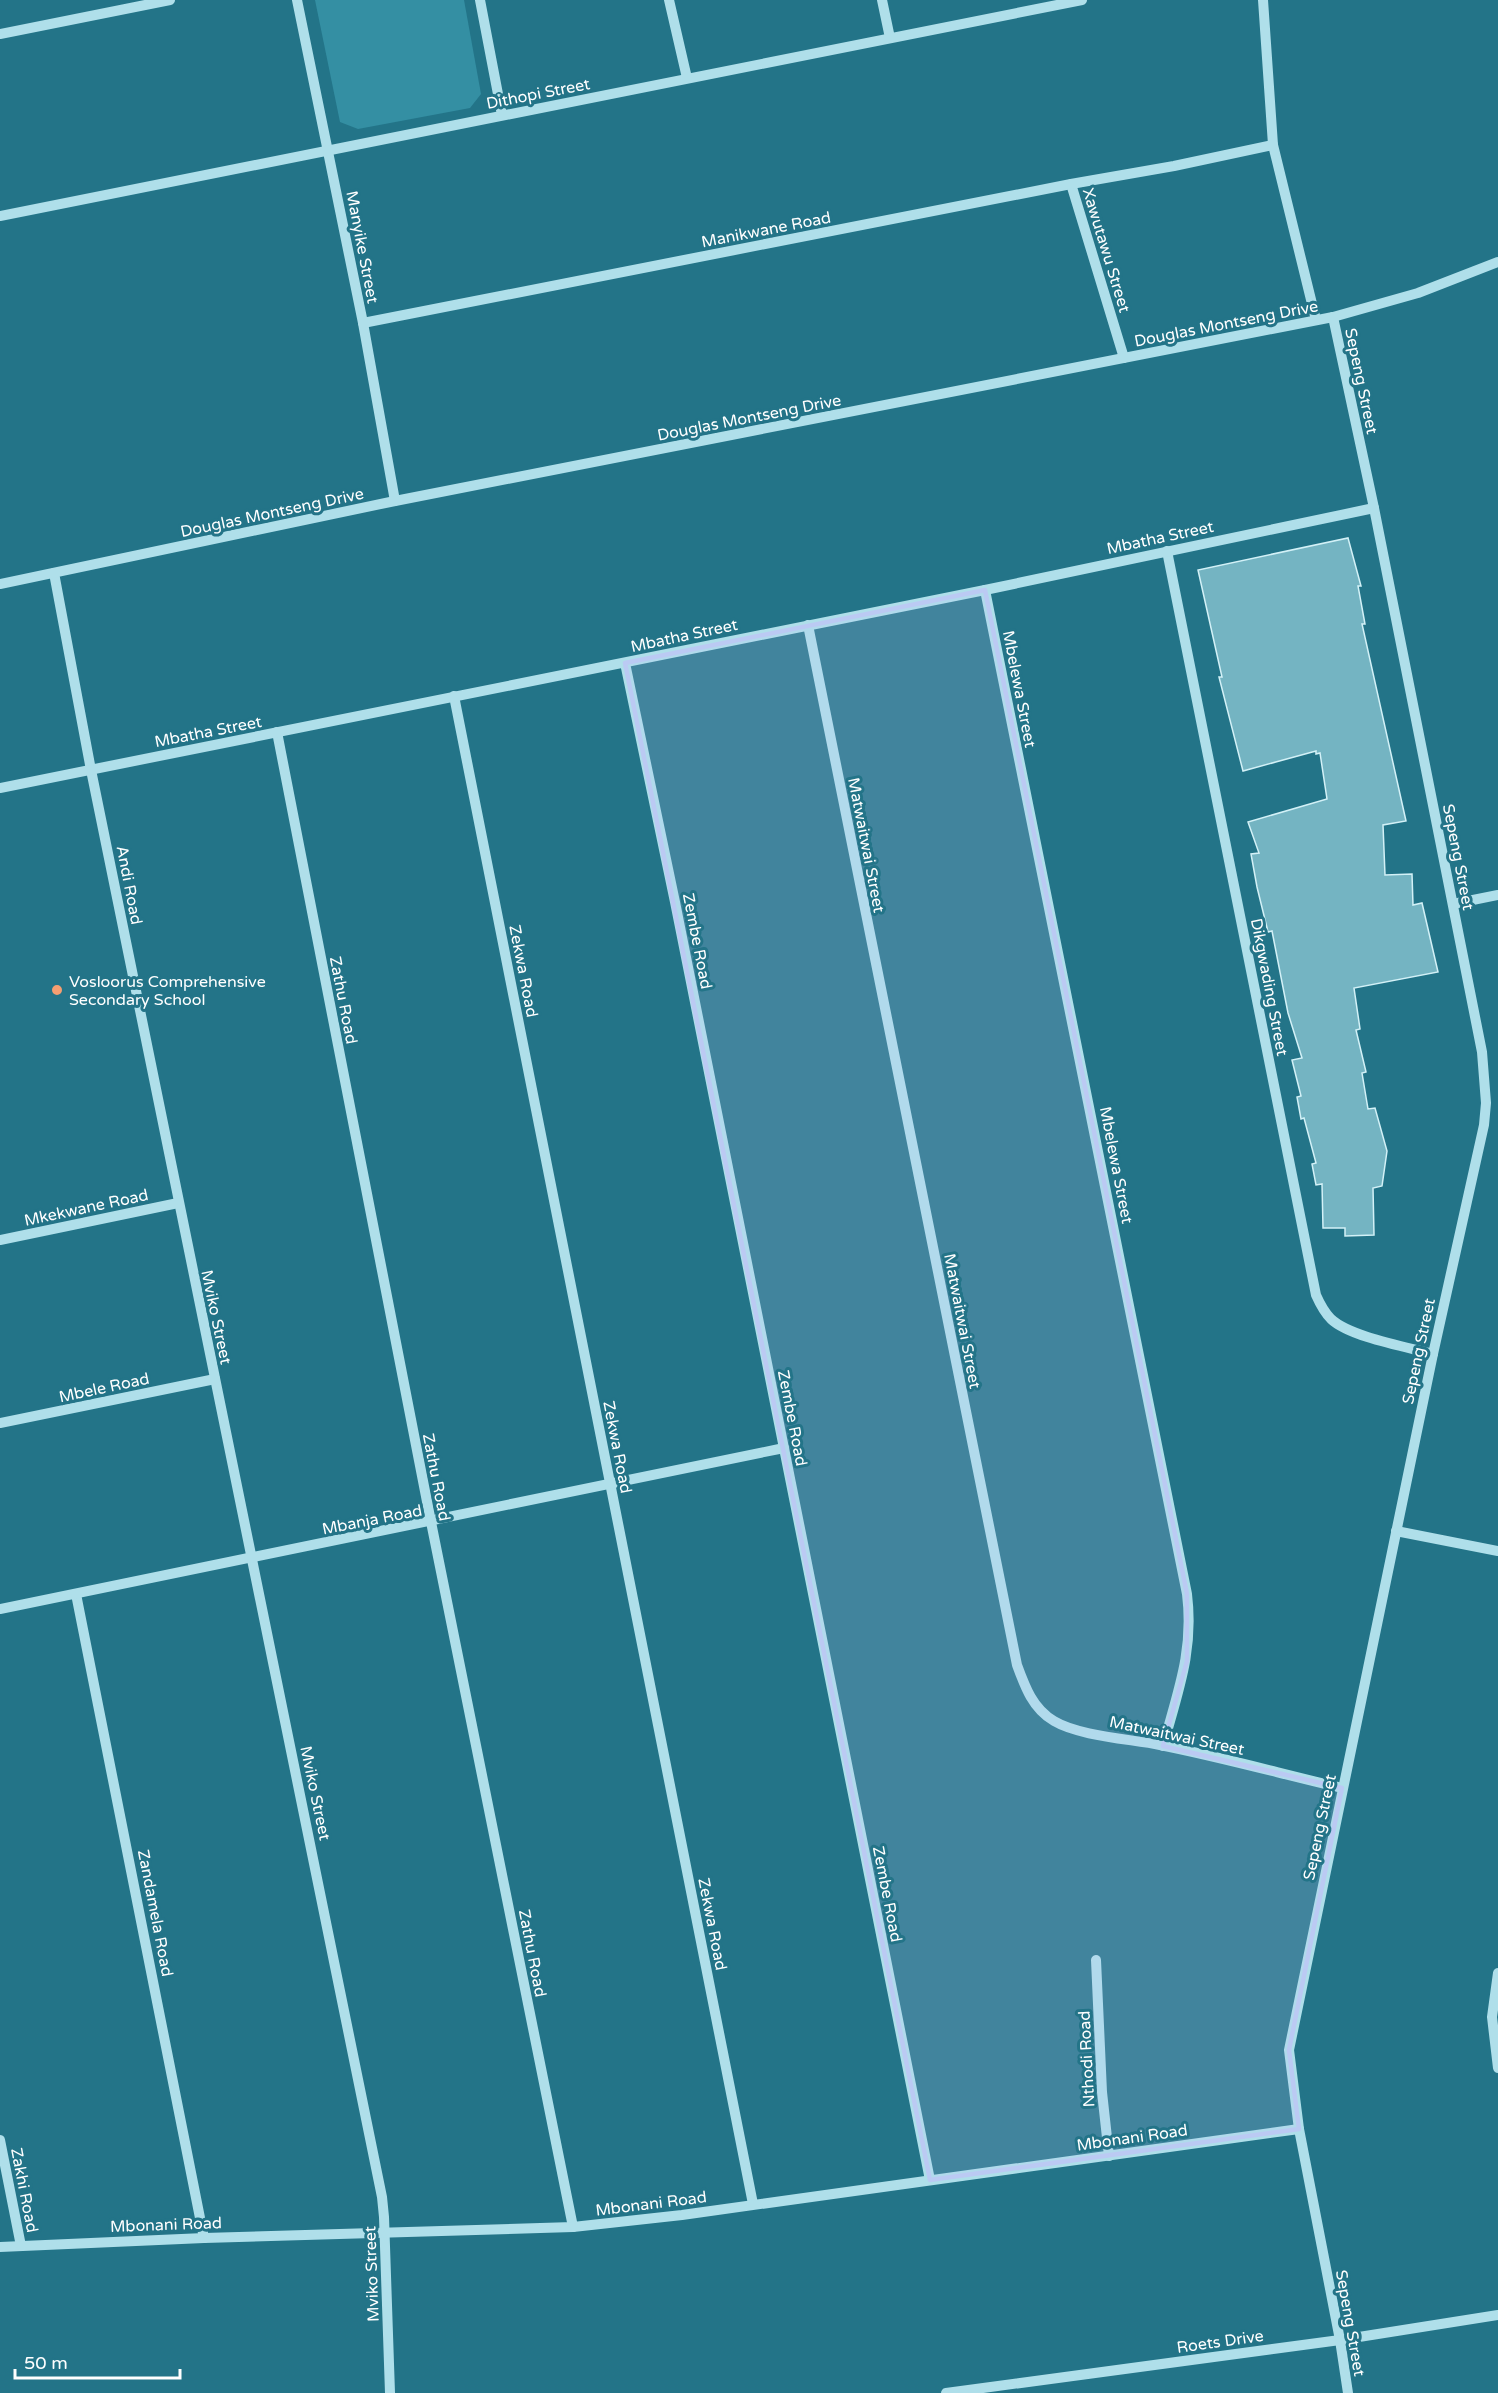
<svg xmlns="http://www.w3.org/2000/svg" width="1498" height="2393" font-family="'Varela Round',sans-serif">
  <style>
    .green { fill: #348fa3 }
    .building { fill: #74b4c2; stroke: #d3f1f7; stroke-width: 1.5 }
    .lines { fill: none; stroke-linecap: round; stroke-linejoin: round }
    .minor { stroke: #afdfea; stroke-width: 10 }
    .marked { fill: #bbcaf3; fill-opacity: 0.2; stroke: #bbcaf3; stroke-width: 4.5; stroke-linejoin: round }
    .poi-dot { fill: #f59e71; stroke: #237488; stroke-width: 2 }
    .labels { text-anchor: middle; stroke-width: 6; stroke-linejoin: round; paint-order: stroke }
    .street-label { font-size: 16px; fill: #fff; stroke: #237488 }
    .poi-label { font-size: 16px; fill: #fff; stroke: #237488; text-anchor: start }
  </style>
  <rect width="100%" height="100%" fill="#237488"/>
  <path class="green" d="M 315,0 L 464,0 L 481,94 L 470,108 L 358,129 L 340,122 Z"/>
  <path class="building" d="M 1348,538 L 1361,586 L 1358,586 L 1365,624 L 1362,624 L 1406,821 L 1383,825 L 1385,875 L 1412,874 L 1413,905 L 1422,903 L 1438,972 L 1354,988 L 1360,1029 L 1356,1030 L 1366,1072 L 1362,1073 L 1368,1109 L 1375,1108 L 1387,1151 L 1382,1186 L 1373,1188 L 1374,1235 L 1345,1236 L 1345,1228 L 1323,1228 L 1322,1184 L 1316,1185 L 1312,1164 L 1316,1163 L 1304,1118 L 1301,1119 L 1297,1097 L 1301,1096 L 1292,1060 L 1302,1058 L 1288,1013 L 1272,931 L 1268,932 L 1257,887 L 1251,854 L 1259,853 L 1248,822 L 1327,799 L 1320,753 L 1316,754 L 1316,751 L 1243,771 L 1219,677 L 1222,677 L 1198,570 Z"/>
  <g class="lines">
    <g class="minor">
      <path d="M 297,0 L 363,323 L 395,501"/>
      <path d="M 480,0 L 502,115"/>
      <path d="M 669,0 L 687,78"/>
      <path d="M 882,0 L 890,38"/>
      <path d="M 1263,0 L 1273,145 L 1316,320"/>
      <path d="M 0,34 L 170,0"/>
      <path d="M 1071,184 L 1124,358"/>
      <path d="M 0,216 L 1082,0"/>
      <path d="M 1333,317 L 1374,508 L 1482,1052 L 1486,1103 L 1484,1125 L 1433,1354 L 1289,2050 L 1299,2129 L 1340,2340 L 1348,2393"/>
      <path d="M 363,323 L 1071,184 L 1174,166 L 1273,145"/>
      <path d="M 1167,551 L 1316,1295 C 1320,1304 1324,1312 1331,1319 C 1350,1337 1407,1347 1433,1354"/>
      <path d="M 54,573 L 91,770 L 382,2197 L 384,2217 L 390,2393"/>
      <path d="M 0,584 L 395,501 L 1333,317 L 1418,293 L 1498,262"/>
      <path d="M 985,590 L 1187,1594 C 1194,1651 1178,1691 1163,1746"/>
      <path d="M 808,625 L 1017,1665 C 1025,1687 1033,1709 1054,1721 C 1079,1736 1130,1739 1160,1745 C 1221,1757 1282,1774 1342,1788"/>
      <path d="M 625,663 L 675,902 L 930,2180"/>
      <path d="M 454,696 L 753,2204"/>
      <path d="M 277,732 L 431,1522 L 573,2227"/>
      <path d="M 0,788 L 985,590 L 1374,508"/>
      <path d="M 1453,904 L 1498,895"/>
      <path d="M 0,1240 L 178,1203"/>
      <path d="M 0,1423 L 215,1379"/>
      <path d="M 1396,1531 L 1498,1551"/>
      <path d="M 76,1594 L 204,2238"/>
      <path d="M 0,1609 L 784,1448"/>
      <path d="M 1096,1960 L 1102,2092 L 1109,2156"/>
      <path d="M 1498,1973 L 1492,2017 L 1498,2068"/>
      <path d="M 0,2140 L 21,2246"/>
      <path d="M 0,2247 L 204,2238 L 573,2227 L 682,2215 L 1299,2129"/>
      <path d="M 946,2393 L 1340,2340 L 1498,2315"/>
    </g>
  </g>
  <path class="marked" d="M 985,590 L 1187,1594 L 1187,1661 L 1163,1746 L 1342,1788 L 1289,2050 L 1299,2129 L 930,2180 L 625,663 Z"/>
  <circle class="poi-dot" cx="57" cy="990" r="6"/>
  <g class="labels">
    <g class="street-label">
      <text transform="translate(538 93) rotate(-11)" y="6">Dithopi Street</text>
      <text transform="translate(766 229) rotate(-11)" y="6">Manikwane Road</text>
      <text transform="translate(363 247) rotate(79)" y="6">Manyike Street</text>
      <text transform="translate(1107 250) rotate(73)" y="6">Xawutawu Street</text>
      <text transform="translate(1226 323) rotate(-11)" y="6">Douglas Montseng Drive</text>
      <text transform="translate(1362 381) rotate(78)" y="6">Sepeng Street</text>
      <text transform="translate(749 417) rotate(-11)" y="6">Douglas Montseng Drive</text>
      <text transform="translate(272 512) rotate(-12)" y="6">Douglas Montseng Drive</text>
      <text transform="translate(1160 537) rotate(-12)" y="6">Mbatha Street</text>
      <text transform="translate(684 635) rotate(-12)" y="6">Mbatha Street</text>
      <text transform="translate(1020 689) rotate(79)" y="6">Mbelewa Street</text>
      <text transform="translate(208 731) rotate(-11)" y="6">Mbatha Street</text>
      <text transform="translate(867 845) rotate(79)" y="6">Matwaitwai Street</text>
      <text transform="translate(1459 857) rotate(79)" y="6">Sepeng Street</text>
      <text transform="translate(130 885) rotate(79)" y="6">Andi Road</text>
      <text transform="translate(698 941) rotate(79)" y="6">Zembe Road</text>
      <text transform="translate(524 971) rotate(79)" y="6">Zekwa Road</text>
      <text transform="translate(1270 987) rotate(79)" y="6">Dikgwading Street</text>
      <text transform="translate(344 1000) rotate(79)" y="6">Zathu Road</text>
      <text transform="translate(1117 1165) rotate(79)" y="6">Mbelewa Street</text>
      <text transform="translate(86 1207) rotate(-12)" y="6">Mkekwane Road</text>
      <text transform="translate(217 1317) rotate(78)" y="6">Mviko Street</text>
      <text transform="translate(963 1321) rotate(79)" y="6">Matwaitwai Street</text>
      <text transform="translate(1418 1351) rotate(-78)" y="6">Sepeng Street</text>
      <text transform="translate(104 1387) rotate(-12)" y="6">Mbele Road</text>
      <text transform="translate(793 1418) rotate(79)" y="6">Zembe Road</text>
      <text transform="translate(618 1447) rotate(79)" y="6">Zekwa Road</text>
      <text transform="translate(437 1477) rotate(79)" y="6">Zathu Road</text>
      <text transform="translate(372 1519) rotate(-11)" y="6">Mbanja Road</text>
      <text transform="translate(1177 1735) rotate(12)" y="6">Matwaitwai Street</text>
      <text transform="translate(316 1793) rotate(78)" y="6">Mviko Street</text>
      <text transform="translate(1319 1827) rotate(-78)" y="6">Sepeng Street</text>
      <text transform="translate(888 1894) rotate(79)" y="6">Zembe Road</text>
      <text transform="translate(156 1913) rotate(79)" y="6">Zandamela Road</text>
      <text transform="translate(713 1924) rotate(79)" y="6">Zekwa Road</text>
      <text transform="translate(533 1953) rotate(79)" y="6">Zathu Road</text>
      <text transform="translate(1086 2059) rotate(-93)" y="6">Nthodi Road</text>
      <text transform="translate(1132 2137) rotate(-8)" y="6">Mbonani Road</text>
      <text transform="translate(25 2190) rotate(79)" y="6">Zakhi Road</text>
      <text transform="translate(651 2203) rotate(-7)" y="6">Mbonani Road</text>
      <text transform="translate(166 2224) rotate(-2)" y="6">Mbonani Road</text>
      <text transform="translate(371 2274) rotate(-92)" y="6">Mviko Street</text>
      <text transform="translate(1351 2323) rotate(80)" y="6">Sepeng Street</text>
      <text transform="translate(1220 2341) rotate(-8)" y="6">Roets Drive</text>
    </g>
    <g class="poi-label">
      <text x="69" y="987">Vosloorus Comprehensive<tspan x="69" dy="18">Secondary School</tspan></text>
    </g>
  </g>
  <path d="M15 2369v9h165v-9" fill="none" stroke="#ffffff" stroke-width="3"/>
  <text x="24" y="2369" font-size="18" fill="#ffffff" stroke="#237488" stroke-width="4.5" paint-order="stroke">50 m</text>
</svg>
